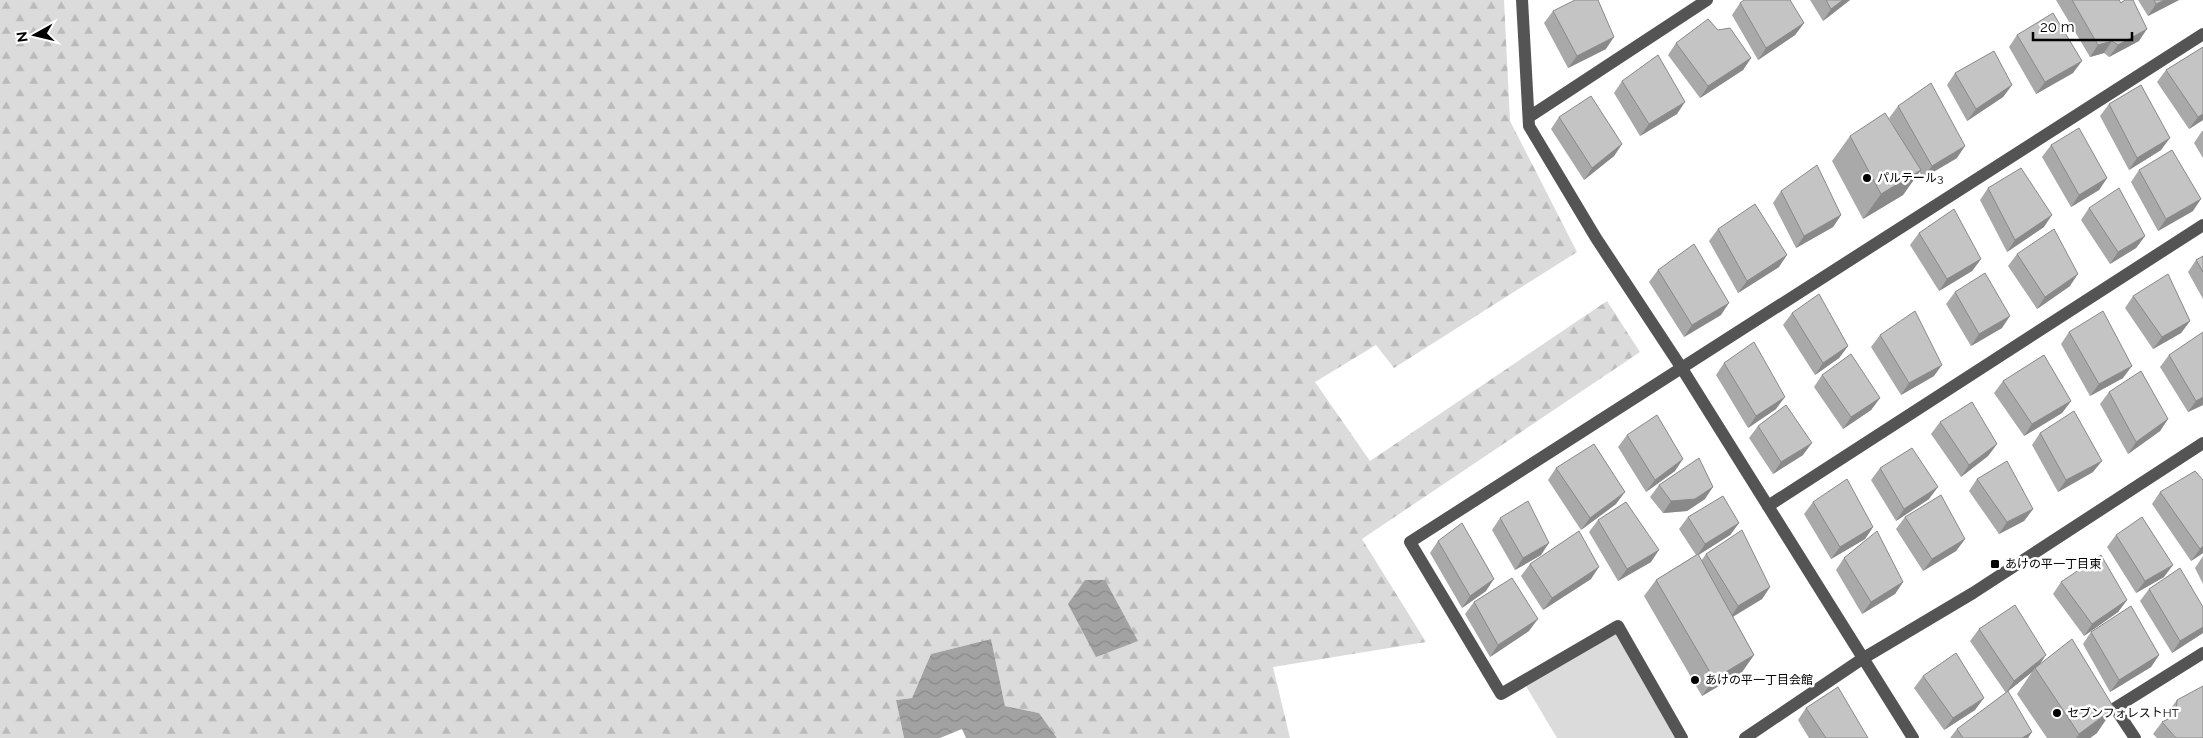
<svg xmlns="http://www.w3.org/2000/svg" width="2203" height="738" font-family="Raleway,'Noto Sans JP',sans-serif">
  <style>
    .forest { fill: url(#forest-firs) }
    .park { fill: #dbdbdb }
    .water { fill: url(#water-waves) }
    .lines { fill: none; stroke-linecap: round; stroke-linejoin: round }
    .minor { stroke: #545454; stroke-width: 12 }
    .wall { fill: #a9a9a9 }
    .shaded-wall { fill: #898989 }
    .building { fill: #c4c4c4; stroke: #898989 }
    .poi-dot { fill: #000; stroke: #fff; stroke-width: 2 }
    .labels { text-anchor: middle; stroke-width: 5; stroke-linejoin: round; paint-order: stroke }
    .poi-label { font-size: 12px; fill: #000; stroke: #fff; text-anchor: start }
  </style>
  <defs>
    <pattern id="forest-firs" width="22" height="20" patternUnits="userSpaceOnUse" patternTransform="scale(1.25)"><rect width="22" height="20" fill="#dbdbdb"/><path d="M5 1l3.5 6h-7zM16 11l3.5 6h-7z" fill="#bababa"/></pattern>
    <pattern id="water-waves" width="16" height="10" patternUnits="userSpaceOnUse" patternTransform="scale(1.25)"><rect width="16" height="10" fill="#a2a2a2"/><path d="M0 5q4-4 8 0t8 0" fill="none" stroke="#8a8a8a"/></pattern>
  </defs>
  <rect width="100%" height="100%" fill="#fff"/>
  <path class="forest" d="M 0,0 L 1504,0 L 1510,121 L 1577,252 L 1394,368 L 1376,345 L 1315,382 L 1370,461 L 1607,301 L 1640,352 L 1362,539 L 1426,642 L 1273,667 L 1290,738 L 1057,738 L 1039,713 L 1005,706 L 991,639 L 931,654 L 912,698 L 896,700 L 904,738 L 0,738 Z"/>
  <path class="park" d="M 1618,626 L 1682,738 L 1557,738 L 1523,681 Z"/>
  <g class="water">
    <path d="M 1085,580 L 1105,580 L 1138,641 L 1096,657 L 1068,604 Z"/>
    <path d="M 991,639 L 1005,706 L 1039,713 L 1057,738 L 966,738 L 962,729 L 940,738 L 904,738 L 896,700 L 912,698 L 931,654 Z"/>
  </g>
  <g class="lines">
    <g class="minor">
      <path d="M 1522,0 L 1529,126 L 1596,238 L 1681,367 L 1913,738"/>
      <path d="M 1529,117 L 1707,0"/>
      <path d="M 1768,506 L 2203,225"/>
      <path d="M 1682,738 L 1618,626 L 1501,694 L 1410,542 L 2203,34"/>
      <path d="M 1745,738 L 1862,659 L 1973,593 L 2203,443"/>
      <path d="M 2135,738 L 2115,708 L 2203,653"/>
    </g>
  </g>
  <g class="wall">
    <path d="M 1810,0 L 1850,0 L 1823,21 Z"/>
    <path d="M 2056,0 L 2119,0 L 2139,41 L 2109,57 L 2104,53 L 2090,57 Z"/>
    <path d="M 2138,0 L 2179,0 L 2148,16 Z"/>
    <path d="M 1740,3 L 1804,23 L 1795,35 L 1758,60 L 1732,15 Z"/>
    <path d="M 1553,11 L 1606,49 L 1568,68 L 1544,23 Z"/>
    <path d="M 1718,30 L 1751,58 L 1743,70 L 1700,98 L 1668,55 L 1676,43 Z"/>
    <path d="M 2017,35 L 2073,73 L 2036,94 L 2009,47 Z"/>
    <path d="M 2203,47 L 2203,120 L 2189,129 L 2157,82 L 2166,70 Z"/>
    <path d="M 1955,73 L 2012,85 L 2003,97 L 1967,121 L 1947,85 Z"/>
    <path d="M 1622,81 L 1677,114 L 1640,136 L 1614,93 Z"/>
    <path d="M 2109,104 L 2161,150 L 2129,170 L 2100,116 Z"/>
    <path d="M 1898,106 L 1957,158 L 1923,178 L 1919,171 L 1903,195 L 1863,219 L 1832,161 L 1850,136 L 1895,129 L 1889,118 Z"/>
    <path d="M 1559,117 L 1622,144 L 1614,156 L 1584,180 L 1551,129 Z"/>
    <path d="M 2202,131 L 2203,131 L 2203,158 L 2194,143 Z"/>
    <path d="M 2051,145 L 2107,178 L 2099,190 L 2071,207 L 2042,157 Z"/>
    <path d="M 2139,170 L 2193,211 L 2158,231 L 2131,182 Z"/>
    <path d="M 1988,188 L 2044,227 L 2007,252 L 1980,200 Z"/>
    <path d="M 1781,191 L 1841,215 L 1833,227 L 1796,248 L 1773,203 Z"/>
    <path d="M 2089,208 L 2145,236 L 2136,248 L 2110,264 L 2081,220 Z"/>
    <path d="M 1718,229 L 1779,267 L 1738,293 L 1709,241 Z"/>
    <path d="M 1919,233 L 1981,259 L 1972,271 L 1939,291 L 1910,245 Z"/>
    <path d="M 2017,254 L 2070,286 L 2037,309 L 2008,266 Z"/>
    <path d="M 2203,256 L 2203,299 L 2188,272 L 2196,260 Z"/>
    <path d="M 1658,270 L 1721,315 L 1684,337 L 1649,282 Z"/>
    <path d="M 1955,292 L 2002,328 L 1971,346 L 1946,304 Z"/>
    <path d="M 2133,296 L 2190,321 L 2181,333 L 2153,349 L 2125,308 Z"/>
    <path d="M 1792,313 L 1848,346 L 1839,358 L 1815,375 L 1783,325 Z"/>
    <path d="M 2069,332 L 2123,378 L 2090,396 L 2061,344 Z"/>
    <path d="M 1880,335 L 1934,376 L 1901,395 L 1871,347 Z"/>
    <path d="M 2169,355 L 2203,405 L 2188,412 L 2160,367 Z"/>
    <path d="M 1724,363 L 1776,409 L 1748,428 L 1716,375 Z"/>
    <path d="M 1822,375 L 1880,398 L 1871,410 L 1843,429 L 1814,387 Z"/>
    <path d="M 2003,381 L 2071,401 L 2062,413 L 2024,436 L 1994,393 Z"/>
    <path d="M 2109,392 L 2168,419 L 2160,431 L 2128,454 L 2100,404 Z"/>
    <path d="M 1940,422 L 1997,444 L 1988,456 L 1961,477 L 1931,434 Z"/>
    <path d="M 1758,426 L 1803,455 L 1773,474 L 1749,438 Z"/>
    <path d="M 2040,433 L 2093,472 L 2058,492 L 2032,445 Z"/>
    <path d="M 1627,435 L 1675,471 L 1646,492 L 1618,447 Z"/>
    <path d="M 1556,468 L 1616,504 L 1581,530 L 1548,480 Z"/>
    <path d="M 1880,468 L 1929,499 L 1896,521 L 1871,480 Z"/>
    <path d="M 1977,479 L 2033,509 L 2024,521 L 1999,534 L 1969,491 Z"/>
    <path d="M 2203,480 L 2203,553 L 2191,561 L 2152,504 L 2160,492 Z"/>
    <path d="M 1659,485 L 1705,499 L 1687,511 L 1663,513 L 1650,497 Z"/>
    <path d="M 1813,502 L 1873,527 L 1865,539 L 1831,559 L 1804,514 Z"/>
    <path d="M 1688,517 L 1739,523 L 1730,535 L 1698,555 L 1701,561 L 1706,554 L 1770,587 L 1762,599 L 1733,617 L 1754,655 L 1742,672 L 1702,696 L 1644,596 L 1656,580 L 1696,555 L 1679,529 Z"/>
    <path d="M 1905,517 L 1965,539 L 1956,551 L 1923,571 L 1896,529 Z"/>
    <path d="M 1500,518 L 1541,555 L 1515,570 L 1492,530 Z"/>
    <path d="M 1598,520 L 1651,562 L 1618,581 L 1589,532 Z"/>
    <path d="M 2116,535 L 2164,577 L 2136,593 L 2107,547 Z"/>
    <path d="M 1438,541 L 1486,591 L 1462,608 L 1430,553 Z"/>
    <path d="M 2203,556 L 2203,584 L 2195,568 Z"/>
    <path d="M 1844,558 L 1903,582 L 1895,594 L 1862,614 L 1836,570 Z"/>
    <path d="M 1530,564 L 1591,579 L 1543,610 L 1521,576 Z"/>
    <path d="M 2061,582 L 2127,600 L 2118,612 L 2084,636 L 2053,594 Z"/>
    <path d="M 2149,589 L 2203,607 L 2203,633 L 2172,653 L 2140,601 Z"/>
    <path d="M 1474,602 L 1529,631 L 1490,657 L 1465,614 Z"/>
    <path d="M 1979,629 L 2040,664 L 2097,733 L 2090,738 L 2047,738 L 2017,694 L 2032,672 L 2008,691 L 2028,738 L 1950,738 L 1957,729 L 2006,693 L 1970,641 Z"/>
    <path d="M 2091,632 L 2159,655 L 2151,667 L 2110,692 L 2083,644 Z"/>
    <path d="M 1923,676 L 1975,710 L 1944,730 L 1914,688 Z"/>
    <path d="M 2177,700 L 2203,738 L 2157,738 L 2153,734 L 2162,722 L 2168,719 L 2168,712 Z"/>
    <path d="M 1806,708 L 1868,738 L 1809,738 L 1798,720 Z"/>
  </g>
  <g class="shaded-wall">
    <path d="M 1843,0 L 1850,0 L 1823,21 L 1831,9 Z"/>
    <path d="M 2165,0 L 2179,0 L 2148,16 L 2156,4 Z"/>
    <path d="M 1804,23 L 1795,35 L 1758,60 L 1766,48 Z"/>
    <path d="M 2147,29 L 2139,41 L 2109,57 L 2118,45 Z"/>
    <path d="M 1614,37 L 1606,49 L 1568,68 L 1577,56 Z"/>
    <path d="M 2112,41 L 2104,53 L 2090,57 L 2098,45 Z"/>
    <path d="M 1751,58 L 1743,70 L 1700,98 L 1708,86 Z"/>
    <path d="M 2082,61 L 2073,73 L 2036,94 L 2045,82 Z"/>
    <path d="M 2012,85 L 2003,97 L 1967,121 L 1976,109 Z"/>
    <path d="M 1685,102 L 1677,114 L 1640,136 L 1649,124 Z"/>
    <path d="M 2203,114 L 2203,120 L 2189,129 L 2198,117 Z"/>
    <path d="M 2170,138 L 2161,150 L 2129,170 L 2137,158 Z"/>
    <path d="M 1622,144 L 1614,156 L 1584,180 L 1592,168 Z"/>
    <path d="M 1965,146 L 1957,158 L 1923,178 L 1932,166 Z"/>
    <path d="M 1921,170 L 1903,195 L 1863,219 L 1881,194 Z"/>
    <path d="M 2107,178 L 2099,190 L 2071,207 L 2079,195 Z"/>
    <path d="M 2201,199 L 2193,211 L 2158,231 L 2166,219 Z"/>
    <path d="M 1841,215 L 1833,227 L 1796,248 L 1804,236 Z"/>
    <path d="M 2052,215 L 2044,227 L 2007,252 L 2015,240 Z"/>
    <path d="M 2145,236 L 2136,248 L 2110,264 L 2118,252 Z"/>
    <path d="M 1787,255 L 1779,267 L 1738,293 L 1747,281 Z"/>
    <path d="M 1981,259 L 1972,271 L 1939,291 L 1947,279 Z"/>
    <path d="M 2078,274 L 2070,286 L 2037,309 L 2045,297 Z"/>
    <path d="M 1729,303 L 1721,315 L 1684,337 L 1692,325 Z"/>
    <path d="M 2010,316 L 2002,328 L 1971,346 L 1979,334 Z"/>
    <path d="M 2190,321 L 2181,333 L 2153,349 L 2162,337 Z"/>
    <path d="M 1848,346 L 1839,358 L 1815,375 L 1823,363 Z"/>
    <path d="M 1942,365 L 1934,376 L 1901,395 L 1909,383 Z"/>
    <path d="M 2132,366 L 2123,378 L 2090,396 L 2099,384 Z"/>
    <path d="M 1785,397 L 1776,409 L 1748,428 L 1756,416 Z"/>
    <path d="M 2203,397 L 2203,405 L 2188,412 L 2196,401 Z"/>
    <path d="M 1880,398 L 1871,410 L 1843,429 L 1851,417 Z"/>
    <path d="M 2071,401 L 2062,413 L 2024,436 L 2032,424 Z"/>
    <path d="M 2168,419 L 2160,431 L 2128,454 L 2136,442 Z"/>
    <path d="M 1812,443 L 1803,455 L 1773,474 L 1781,462 Z"/>
    <path d="M 1997,444 L 1988,456 L 1961,477 L 1969,465 Z"/>
    <path d="M 1683,459 L 1675,471 L 1646,492 L 1655,480 Z"/>
    <path d="M 2102,461 L 2093,472 L 2058,492 L 2066,480 Z"/>
    <path d="M 1713,487 L 1705,499 L 1687,511 L 1663,513 L 1671,501 Z"/>
    <path d="M 1938,487 L 1929,499 L 1896,521 L 1904,509 Z"/>
    <path d="M 1625,492 L 1616,504 L 1581,530 L 1590,518 Z"/>
    <path d="M 2033,509 L 2024,521 L 1999,534 L 2007,522 Z"/>
    <path d="M 1739,523 L 1730,535 L 1697,556 L 1705,544 Z"/>
    <path d="M 1873,527 L 1865,539 L 1831,559 L 1840,547 Z"/>
    <path d="M 1965,539 L 1956,551 L 1923,571 L 1932,559 Z"/>
    <path d="M 1549,543 L 1541,555 L 1515,570 L 1523,558 Z"/>
    <path d="M 2203,546 L 2203,553 L 2191,561 L 2200,549 Z"/>
    <path d="M 1659,550 L 1651,562 L 1618,581 L 1627,569 Z"/>
    <path d="M 2173,565 L 2164,577 L 2136,593 L 2145,581 Z"/>
    <path d="M 1599,567 L 1591,579 L 1543,610 L 1552,598 Z"/>
    <path d="M 1494,579 L 1486,591 L 1462,608 L 1470,596 Z"/>
    <path d="M 1903,582 L 1895,594 L 1862,614 L 1871,602 Z"/>
    <path d="M 1770,587 L 1762,599 L 1730,618 L 1738,606 Z"/>
    <path d="M 2127,600 L 2118,612 L 2084,636 L 2092,624 Z"/>
    <path d="M 1538,619 L 1529,631 L 1490,657 L 1498,645 Z"/>
    <path d="M 2203,627 L 2203,633 L 2172,653 L 2180,641 Z"/>
    <path d="M 1754,655 L 1742,672 L 1702,696 L 1714,679 Z"/>
    <path d="M 2046,655 L 2038,667 L 2035,668 L 2032,672 L 2006,693 L 2014,681 Z"/>
    <path d="M 2159,655 L 2151,667 L 2110,692 L 2119,680 Z"/>
    <path d="M 1984,698 L 1975,710 L 1944,730 L 1953,718 Z"/>
    <path d="M 2114,708 L 2097,733 L 2090,738 L 2076,738 L 2079,734 Z"/>
    <path d="M 2032,732 L 2028,738 L 2022,738 Z"/>
  </g>
  <g class="building">
    <path d="M 1575,0 L 1598,0 L 1614,37 L 1577,56 L 1553,11 Z"/>
    <path d="M 1744,0 L 1790,0 L 1804,23 L 1766,48 L 1740,3 Z"/>
    <path d="M 1826,0 L 1843,0 L 1831,9 Z"/>
    <path d="M 2072,0 L 2119,0 L 2121,3 L 2125,0 L 2133,0 L 2147,29 L 2118,45 L 2112,41 L 2098,45 Z"/>
    <path d="M 2154,0 L 2165,0 L 2156,4 Z"/>
    <path d="M 2053,13 L 2082,61 L 2045,82 L 2017,35 Z"/>
    <path d="M 1708,19 L 1718,30 L 1730,28 L 1751,58 L 1708,86 L 1676,43 Z"/>
    <path d="M 2203,47 L 2203,114 L 2198,117 L 2166,70 Z"/>
    <path d="M 1994,51 L 2012,85 L 1976,109 L 1955,73 Z"/>
    <path d="M 1658,55 L 1685,102 L 1649,124 L 1622,81 Z"/>
    <path d="M 1931,83 L 1965,146 L 1932,166 L 1898,106 Z"/>
    <path d="M 2141,85 L 2170,138 L 2137,158 L 2109,104 Z"/>
    <path d="M 1591,96 L 1622,144 L 1592,168 L 1559,117 Z"/>
    <path d="M 1885,113 L 1921,170 L 1881,194 L 1850,136 Z"/>
    <path d="M 2079,128 L 2107,178 L 2079,195 L 2051,145 Z"/>
    <path d="M 2172,150 L 2201,199 L 2166,219 L 2139,170 Z"/>
    <path d="M 1817,165 L 1841,215 L 1804,236 L 1781,191 Z"/>
    <path d="M 2021,168 L 2052,215 L 2015,240 L 1988,188 Z"/>
    <path d="M 2119,188 L 2145,236 L 2118,252 L 2089,208 Z"/>
    <path d="M 1755,204 L 1787,255 L 1747,281 L 1718,229 Z"/>
    <path d="M 1954,209 L 1981,259 L 1947,279 L 1919,233 Z"/>
    <path d="M 2054,229 L 2078,274 L 2045,297 L 2017,254 Z"/>
    <path d="M 1694,244 L 1729,303 L 1692,325 L 1658,270 Z"/>
    <path d="M 2203,256 L 2203,272 L 2196,260 Z"/>
    <path d="M 1985,273 L 2010,316 L 1979,334 L 1955,292 Z"/>
    <path d="M 2168,274 L 2190,321 L 2162,337 L 2133,296 Z"/>
    <path d="M 1819,294 L 1848,346 L 1823,363 L 1792,313 Z"/>
    <path d="M 1915,311 L 1942,365 L 1909,383 L 1880,335 Z"/>
    <path d="M 2103,311 L 2132,366 L 2099,384 L 2069,332 Z"/>
    <path d="M 2203,332 L 2203,397 L 2196,401 L 2169,355 Z"/>
    <path d="M 1754,342 L 1785,397 L 1756,416 L 1724,363 Z"/>
    <path d="M 1851,354 L 1880,398 L 1851,417 L 1822,375 Z"/>
    <path d="M 2044,355 L 2071,401 L 2032,424 L 2003,381 Z"/>
    <path d="M 2141,371 L 2168,419 L 2136,442 L 2109,392 Z"/>
    <path d="M 1972,402 L 1997,444 L 1969,465 L 1940,422 Z"/>
    <path d="M 1786,405 L 1812,443 L 1781,462 L 1758,426 Z"/>
    <path d="M 2074,411 L 2102,461 L 2066,480 L 2040,433 Z"/>
    <path d="M 1657,415 L 1683,459 L 1655,480 L 1627,435 Z"/>
    <path d="M 1594,444 L 1625,492 L 1590,518 L 1556,468 Z"/>
    <path d="M 1912,448 L 1938,487 L 1904,509 L 1880,468 Z"/>
    <path d="M 1699,458 L 1713,487 L 1695,499 L 1671,501 L 1659,485 Z"/>
    <path d="M 2007,461 L 2033,509 L 2007,522 L 1977,479 Z"/>
    <path d="M 2195,471 L 2203,480 L 2203,546 L 2200,549 L 2160,492 Z"/>
    <path d="M 1847,479 L 1873,527 L 1840,547 L 1813,502 Z"/>
    <path d="M 1941,495 L 1965,539 L 1932,559 L 1905,517 Z"/>
    <path d="M 1723,496 L 1739,523 L 1705,544 L 1688,517 Z"/>
    <path d="M 1528,501 L 1549,543 L 1523,558 L 1500,518 Z"/>
    <path d="M 1626,502 L 1659,550 L 1627,569 L 1598,520 Z"/>
    <path d="M 2142,517 L 2173,565 L 2145,581 L 2116,535 Z"/>
    <path d="M 1462,523 L 1494,579 L 1470,596 L 1438,541 Z"/>
    <path d="M 1742,530 L 1770,587 L 1738,606 L 1706,554 Z"/>
    <path d="M 1579,531 L 1599,567 L 1552,598 L 1530,564 Z"/>
    <path d="M 1877,531 L 1903,582 L 1871,602 L 1844,558 Z"/>
    <path d="M 1698,554 L 1754,655 L 1714,679 L 1656,580 Z"/>
    <path d="M 2101,555 L 2127,600 L 2092,624 L 2061,582 Z"/>
    <path d="M 2180,568 L 2203,607 L 2203,627 L 2180,641 L 2149,589 Z"/>
    <path d="M 1512,578 L 1538,619 L 1498,645 L 1474,602 Z"/>
    <path d="M 2015,605 L 2046,655 L 2014,681 L 1979,629 Z"/>
    <path d="M 2131,606 L 2159,655 L 2119,680 L 2091,632 Z"/>
    <path d="M 2072,639 L 2114,708 L 2079,734 L 2035,668 Z"/>
    <path d="M 1956,653 L 1984,698 L 1953,718 L 1923,676 Z"/>
    <path d="M 2203,686 L 2203,738 L 2176,738 L 2162,722 L 2176,715 L 2177,700 Z"/>
    <path d="M 1838,687 L 1868,738 L 1826,738 L 1806,708 Z"/>
    <path d="M 2008,691 L 2032,732 L 2022,738 L 1963,738 L 1957,729 Z"/>
  </g>
  <g class="poi-dot">
    <circle cx="1867" cy="178" r="5"/>
    <rect x="1990" y="559" width="10" height="10" rx="2.5"/>
    <circle cx="1695" cy="680" r="5"/>
    <circle cx="2057" cy="713" r="5"/>
  </g>
  <g class="labels">
    <g class="poi-label">
      <text x="1877" y="182">パルテール3</text>
      <text x="2005" y="568">あけの平一丁目東</text>
      <text x="1705" y="684">あけの平一丁目会館</text>
      <text x="2067" y="717">セブンフォレストHT</text>
    </g>
  </g>
  <g transform="translate(35 35) rotate(262)" stroke="#ffffff" stroke-width="4" paint-order="stroke">
  <path d="M0-4L9 19L0 12L-9 19Z" fill="#000000"/>
  <text y="-8" font-size="14" font-weight="bold" text-anchor="middle" fill="#000000">N</text>
  </g>
  <path d="M2033 32v8h99v-8" fill="none" stroke="#000000" stroke-width="2.5"/>
  <text x="2040" y="32" font-size="15" fill="#000000" stroke="#ffffff" stroke-width="4" paint-order="stroke">20 m</text>
</svg>
